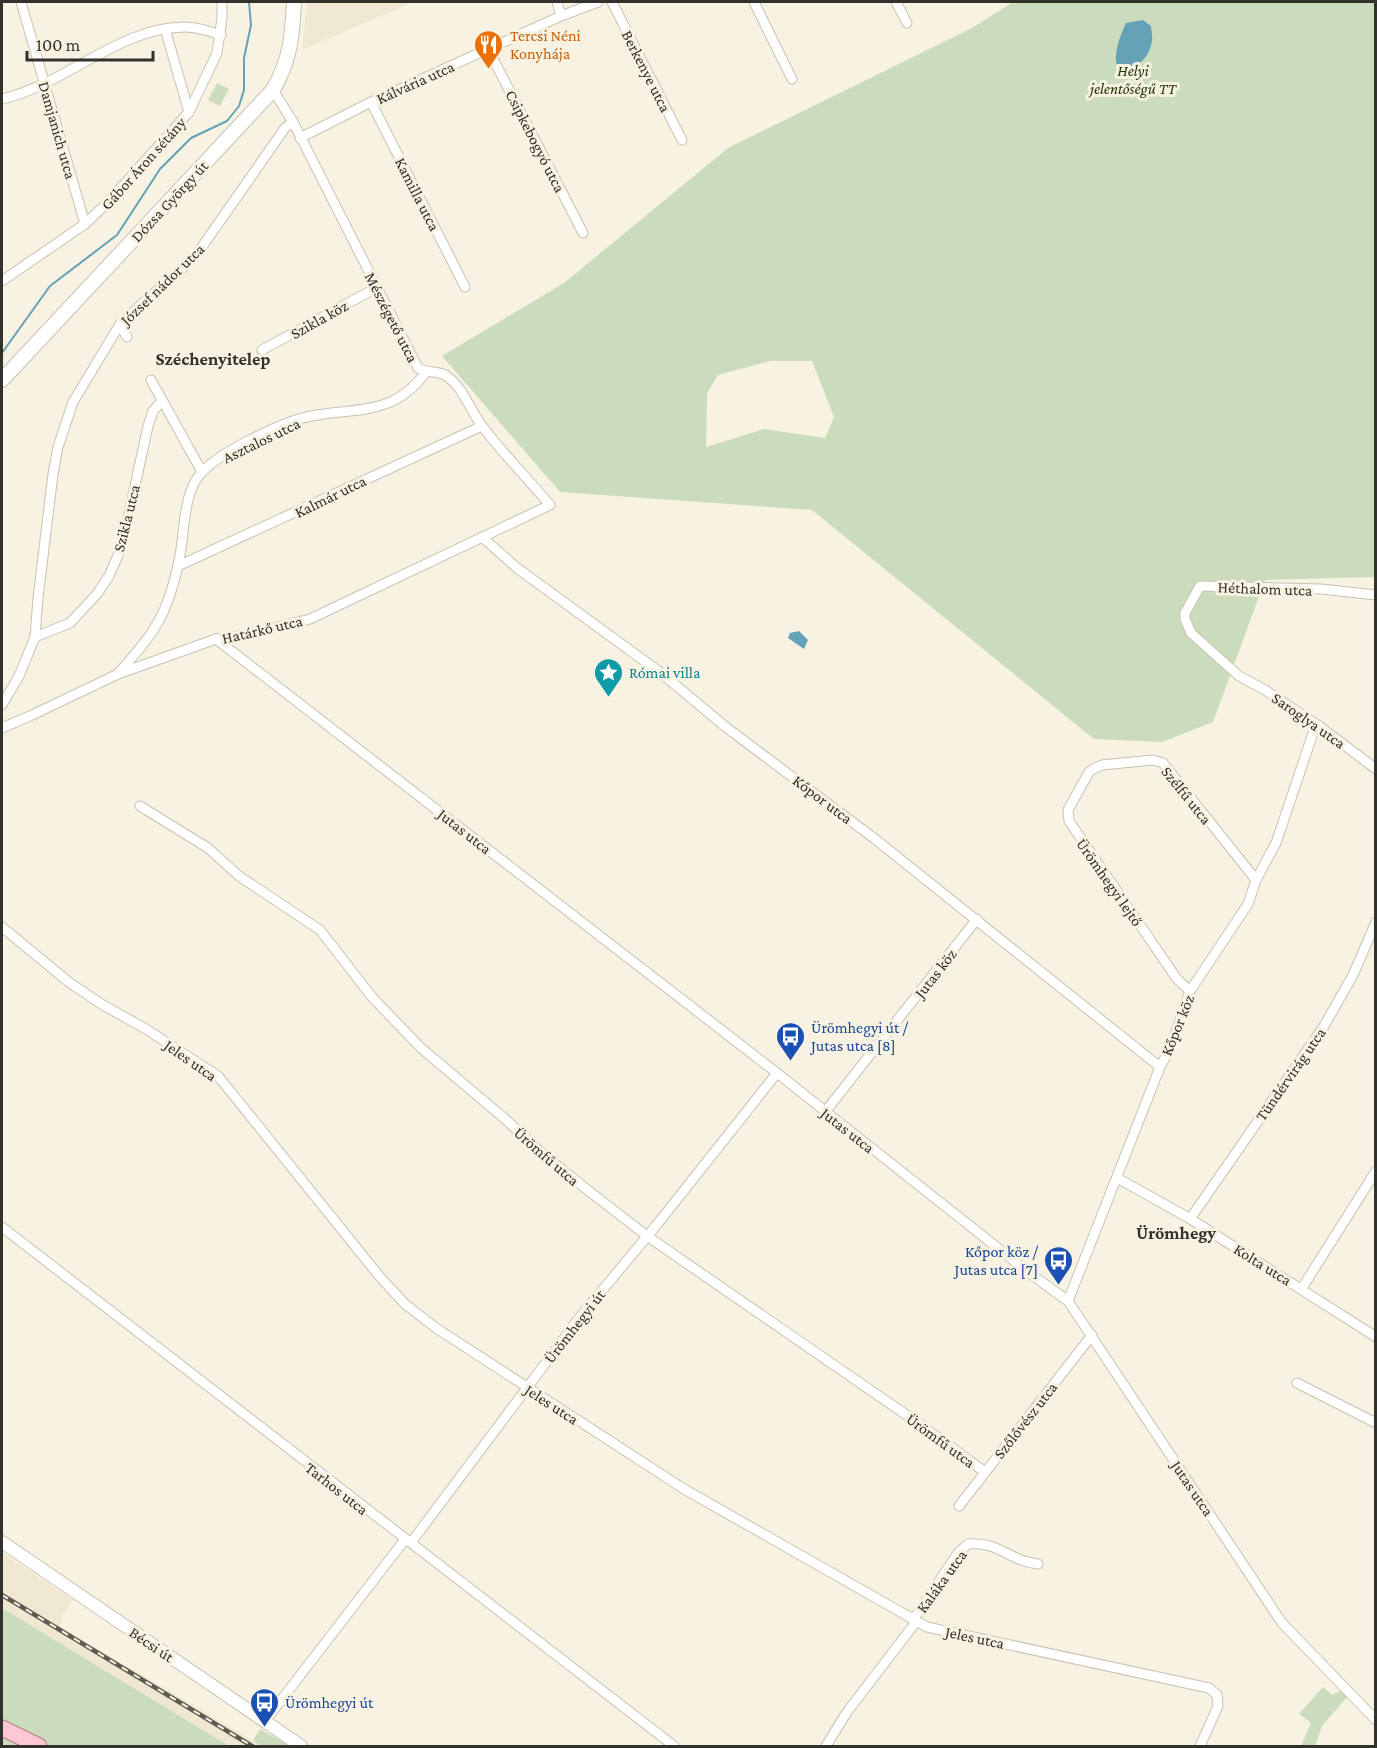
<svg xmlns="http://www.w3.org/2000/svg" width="1377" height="1748" font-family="'Crimson Pro',serif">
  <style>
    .built { fill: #f0e7d0 }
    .green { fill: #cadcbc; fill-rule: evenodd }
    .water { fill: #64a2b7 }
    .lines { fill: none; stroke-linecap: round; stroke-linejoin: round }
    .stream { stroke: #64a2b7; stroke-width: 2 }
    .minor-casing { stroke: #c8c2b3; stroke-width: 11 }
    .tertiary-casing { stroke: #c8c2b3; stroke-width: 14 }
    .secondary-casing { stroke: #c8c2b3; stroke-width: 16 }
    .primary-casing { stroke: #b67b87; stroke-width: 17 }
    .minor { stroke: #fff; stroke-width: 9 }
    .tertiary { stroke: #fff; stroke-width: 12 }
    .secondary { stroke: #fff; stroke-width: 14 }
    .primary { stroke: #fdc8d4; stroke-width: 15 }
    .rail-casing { stroke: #5e5b53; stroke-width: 4.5 }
    .rail { stroke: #f8f2e2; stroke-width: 2; stroke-dasharray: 7; stroke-linecap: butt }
    .labels { text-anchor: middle; stroke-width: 6; stroke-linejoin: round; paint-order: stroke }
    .food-label { font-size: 16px; fill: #c56008; stroke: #f8f2e2; text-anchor: start }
    .park-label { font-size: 16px; font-style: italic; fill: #1c3300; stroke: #f8f2e2 }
    .street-label { font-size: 16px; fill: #33312b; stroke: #f8f2e2 }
    .culture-label { font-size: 16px; fill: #0d838f; stroke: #f8f2e2; text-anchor: start }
    .transit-label { font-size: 16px; fill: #164399; stroke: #f8f2e2; text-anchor: start }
    .neighbourhood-label { font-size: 18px; font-weight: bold; fill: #33312b; stroke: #f8f2e2 }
  </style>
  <rect width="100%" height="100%" fill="#f8f2e2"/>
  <g class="built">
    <path d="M 307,2 L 413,2 L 302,50 Z"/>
    <path d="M 2,1553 L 73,1600 L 62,1615 L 63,1621 L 59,1626 L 262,1746 L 229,1746 L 2,1608 Z"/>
  </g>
  <g class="green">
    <path d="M 1013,2 L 1375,2 L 1376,73 L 1374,78 L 1376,78 L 1375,577 L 1265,580 L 1213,722 L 1162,742 L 1094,739 L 812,510 L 560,492 L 442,356 L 564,283 L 728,148 L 972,28 ZM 770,361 L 812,361 L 834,417 L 825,438 L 764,429 L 706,447 L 707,393 L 718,375 Z"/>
    <path d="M 217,83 L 229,89 L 220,106 L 208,100 Z"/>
    <path d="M 2,1608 L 229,1746 L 2,1746 Z"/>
    <path d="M 1323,1687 L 1332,1695 L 1342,1690 L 1348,1696 L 1322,1726 L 1315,1746 L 1301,1746 L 1311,1723 L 1299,1714 Z"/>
    <path d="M 260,1729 L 289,1746 L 262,1746 L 253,1741 Z"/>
  </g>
  <g class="water">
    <path d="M 1143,20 L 1151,26 C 1151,30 1153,36 1152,40 C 1150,59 1133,75 1116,63 C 1115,49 1120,36 1126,23 Z"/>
    <path d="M 799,631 L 808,640 L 804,649 L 788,638 L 790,633 Z"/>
  </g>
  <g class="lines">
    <path class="stream" d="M 2,353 L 50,286 L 117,235 L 160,169 L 191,138 L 227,121 L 239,106 L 244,90 L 244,58 L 251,25 L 249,2"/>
    <defs>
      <g id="minor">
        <path d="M 21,2 L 85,224"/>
        <path d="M 557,2 L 561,16"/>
        <path d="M 612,2 L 682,140"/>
        <path d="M 754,2 L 792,79"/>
        <path d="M 896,2 L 907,23"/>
        <path d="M 165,29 L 189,112"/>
        <path d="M 488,49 L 583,233"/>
        <path d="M 2,99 C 65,85 119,27 185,27 C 197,27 209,31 221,35"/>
        <path d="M 371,102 L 465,287"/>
        <path d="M 300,138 L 371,102 L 561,16 L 598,2"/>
        <path d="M 2,281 L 85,224 L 108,202 L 189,112 L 217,53 L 222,18 L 222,2"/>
        <path d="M 120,324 L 127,337"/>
        <path d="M 262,350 L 376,288"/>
        <path d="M 151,380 L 202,472"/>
        <path d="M 482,537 L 517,568 L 661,673 L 727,728 L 875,839 L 1160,1067"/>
        <path d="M 178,566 L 482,426"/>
        <path d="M 1376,595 L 1321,589 L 1200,586 L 1185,613 L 1185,619 L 1191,633 L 1239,676 L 1265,690 L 1319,726 L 1376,769"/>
        <path d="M 35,637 L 70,623 L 97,594 L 109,576 L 122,546 L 148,426 L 153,411 L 162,401"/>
        <path d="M 216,639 L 777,1073 L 1032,1275 L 1068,1301 L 1282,1623 L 1376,1720"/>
        <path d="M 118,674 C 135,654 155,633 165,608 C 172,591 177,572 180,555 C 185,529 183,492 202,472 C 222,451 282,422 311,416 C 357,407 393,417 426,372"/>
        <path d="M 2,705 L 19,676 L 35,637 L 38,598 L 53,474 L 58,447 L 73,402 L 120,324 L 148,298 L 177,274 L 197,254 L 285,128 L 293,122"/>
        <path d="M 2,728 L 30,716 L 118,674 L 216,639 L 240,636 L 310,619 L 550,505 C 528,479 503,454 483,427 C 469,410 464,387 445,375 C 438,371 427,373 418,368 L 293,122 L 273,90"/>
        <path d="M 140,806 L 208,848 L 239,876 L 320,930 L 372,997 L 421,1048 L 504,1118 L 542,1153 L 585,1188 L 647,1236 L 921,1425 L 985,1472"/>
        <path d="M 2,927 L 70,983 L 103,1005 L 146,1029 L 218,1076 L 380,1277 L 405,1304 L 436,1328 L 684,1489 L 927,1627 L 1209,1688 L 1217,1695 L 1218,1706 L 1200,1746"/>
        <path d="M 1190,991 L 1177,979 L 1069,821 L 1068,810 L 1089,772 L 1095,768 L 1102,765 L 1153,760 L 1163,763 L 1256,880"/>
        <path d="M 825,1112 L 977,919"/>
        <path d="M 1117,1178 L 1189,1218 L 1376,1337"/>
        <path d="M 1190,1219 L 1324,1026 L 1353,975 L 1376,922"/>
        <path d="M 2,1227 L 674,1746"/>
        <path d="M 1302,1288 L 1376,1171"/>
        <path d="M 1068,1301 L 1160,1067 L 1170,1049 L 1190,991 L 1248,904 L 1256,880 L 1276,843 L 1313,733 L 1319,726"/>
        <path d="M 1297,1383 L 1376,1423"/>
        <path d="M 959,1506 L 1092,1335"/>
        <path d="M 913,1620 L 958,1553 L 968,1544 C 999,1541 1009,1561 1038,1564"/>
        <path d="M 265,1721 L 403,1542 L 413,1540 L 580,1317 L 655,1227 L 777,1073"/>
        <path d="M 826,1746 L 847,1712 L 916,1622"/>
      </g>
      <path id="tertiary" d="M 2,1542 L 301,1746"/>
      <path id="secondary" d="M 2,380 L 273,90 C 291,58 292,37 294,2"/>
      <path id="primary" d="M 2,1728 L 39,1746"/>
    </defs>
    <use href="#minor" class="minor-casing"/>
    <use href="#tertiary" class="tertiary-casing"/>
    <use href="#secondary" class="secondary-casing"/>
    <use href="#primary" class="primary-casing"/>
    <use href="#minor" class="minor"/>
    <use href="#tertiary" class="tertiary"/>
    <use href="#secondary" class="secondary"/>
    <use href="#primary" class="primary"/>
    <defs>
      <path id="rail" d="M 2,1595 L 252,1746"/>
    </defs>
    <use href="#rail" class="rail-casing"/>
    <use href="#rail" class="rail"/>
  </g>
  <defs>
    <symbol id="restaurant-pin" viewBox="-11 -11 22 30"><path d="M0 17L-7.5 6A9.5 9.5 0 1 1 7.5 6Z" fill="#e8710a" stroke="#f8f2e2"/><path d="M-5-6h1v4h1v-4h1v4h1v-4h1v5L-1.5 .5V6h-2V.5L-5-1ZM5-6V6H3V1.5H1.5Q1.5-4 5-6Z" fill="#fff"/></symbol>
    <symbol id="sight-pin" viewBox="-11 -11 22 30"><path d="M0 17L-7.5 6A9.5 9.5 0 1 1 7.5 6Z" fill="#0f9aa8" stroke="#f8f2e2"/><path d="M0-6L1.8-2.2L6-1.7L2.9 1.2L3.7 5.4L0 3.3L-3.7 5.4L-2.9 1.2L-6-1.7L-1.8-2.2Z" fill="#fff"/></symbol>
    <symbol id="bus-pin" viewBox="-11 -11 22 30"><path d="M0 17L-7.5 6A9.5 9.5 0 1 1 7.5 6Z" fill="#1a4fb4" stroke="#f8f2e2"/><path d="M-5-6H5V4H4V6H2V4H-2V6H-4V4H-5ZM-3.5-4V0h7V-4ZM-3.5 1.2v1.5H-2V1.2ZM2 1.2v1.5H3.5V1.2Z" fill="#fff"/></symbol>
  </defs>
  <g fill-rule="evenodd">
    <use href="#restaurant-pin" x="472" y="28" width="33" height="45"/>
    <use href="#sight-pin" x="592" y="656" width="33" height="45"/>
    <use href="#bus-pin" x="774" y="1020" width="33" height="45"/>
    <use href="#bus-pin" x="1042" y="1244" width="33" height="45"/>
    <use href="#bus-pin" x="248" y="1686" width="33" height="45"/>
  </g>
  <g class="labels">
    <g class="food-label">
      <text x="510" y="41">Tercsi Néni<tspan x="510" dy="18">Konyhája</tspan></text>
    </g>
    <g class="park-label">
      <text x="1133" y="76">Helyi<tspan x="1133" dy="18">jelentőségű TT</tspan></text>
    </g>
    <g class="street-label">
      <text transform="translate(647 71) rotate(63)" y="6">Berkenye utca</text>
      <text transform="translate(415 82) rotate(-24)" y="6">Kálvária utca</text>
      <text transform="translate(58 130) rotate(74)" y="6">Damjanich utca</text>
      <text transform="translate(536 141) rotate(63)" y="6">Csipkebogyó utca</text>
      <text transform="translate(143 163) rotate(-48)" y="6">Gábor Áron sétány</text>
      <text transform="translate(418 194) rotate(63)" y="6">Kamilla utca</text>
      <text transform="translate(169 201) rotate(-47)" y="6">Dózsa György út</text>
      <text transform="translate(162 284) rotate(-44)" y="6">József nádor utca</text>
      <text transform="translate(392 317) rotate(63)" y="6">Mészégető utca</text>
      <text transform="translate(319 319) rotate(-29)" y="6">Szikla köz</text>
      <text transform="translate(261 440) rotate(-26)" y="6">Asztalos utca</text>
      <text transform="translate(330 496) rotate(-26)" y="6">Kalmár utca</text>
      <text transform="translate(126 518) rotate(-76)" y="6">Szikla utca</text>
      <text transform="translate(1265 588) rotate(2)" y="6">Héthalom utca</text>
      <text transform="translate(262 629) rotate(-13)" y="6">Határkő utca</text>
      <text transform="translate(1309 720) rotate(35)" y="6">Saroglya utca</text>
      <text transform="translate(1187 795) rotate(51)" y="6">Szélfű utca</text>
      <text transform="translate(823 799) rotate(37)" y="6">Kőpor utca</text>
      <text transform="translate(465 831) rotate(38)" y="6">Jutas utca</text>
      <text transform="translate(1110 882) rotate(55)" y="6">Ürömhegyi lejtő</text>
      <text transform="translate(935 973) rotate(-52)" y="6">Jutas köz</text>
      <text transform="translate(1177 1025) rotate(-68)" y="6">Kőpor köz</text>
      <text transform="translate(191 1060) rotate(35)" y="6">Jeles utca</text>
      <text transform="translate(1290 1074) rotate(-55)" y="6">Tündérvirág utca</text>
      <text transform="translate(848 1130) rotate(38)" y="6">Jutas utca</text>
      <text transform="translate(547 1156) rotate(41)" y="6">Ürömfű utca</text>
      <text transform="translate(1263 1264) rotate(32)" y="6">Kolta utca</text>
      <text transform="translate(574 1326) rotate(-52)" y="6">Ürömhegyi út</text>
      <text transform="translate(552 1404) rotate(33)" y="6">Jeles utca</text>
      <text transform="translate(1025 1420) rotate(-52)" y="6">Szőlővész utca</text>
      <text transform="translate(941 1440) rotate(36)" y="6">Ürömfű utca</text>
      <text transform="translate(337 1488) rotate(38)" y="6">Tarhos utca</text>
      <text transform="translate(1193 1488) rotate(56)" y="6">Jutas utca</text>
      <text transform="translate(941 1581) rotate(-54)" y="6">Kaláka utca</text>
      <text transform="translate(975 1637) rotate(12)" y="6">Jeles utca</text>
      <text transform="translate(152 1644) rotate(34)" y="6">Bécsi út</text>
    </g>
    <g class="culture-label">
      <text x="629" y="678">Római villa</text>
    </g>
    <g class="transit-label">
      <text x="811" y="1033">Ürömhegyi út /<tspan x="811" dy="18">Jutas utca [8]</tspan></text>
      <text x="1038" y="1257" text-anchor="end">Kőpor köz /<tspan x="1038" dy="18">Jutas utca [7]</tspan></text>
      <text x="285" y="1708">Ürömhegyi út</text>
    </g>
    <g class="neighbourhood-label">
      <text x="213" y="365">Széchenyitelep</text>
      <text x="1176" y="1239">Ürömhegy</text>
    </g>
  </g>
  <rect width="1377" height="1748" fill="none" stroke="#33312b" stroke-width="6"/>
  <path d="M27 51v9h126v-9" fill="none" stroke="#33312b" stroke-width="3"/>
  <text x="36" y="51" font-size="18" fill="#33312b" stroke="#f8f2e2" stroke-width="4.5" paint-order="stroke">100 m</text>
</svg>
